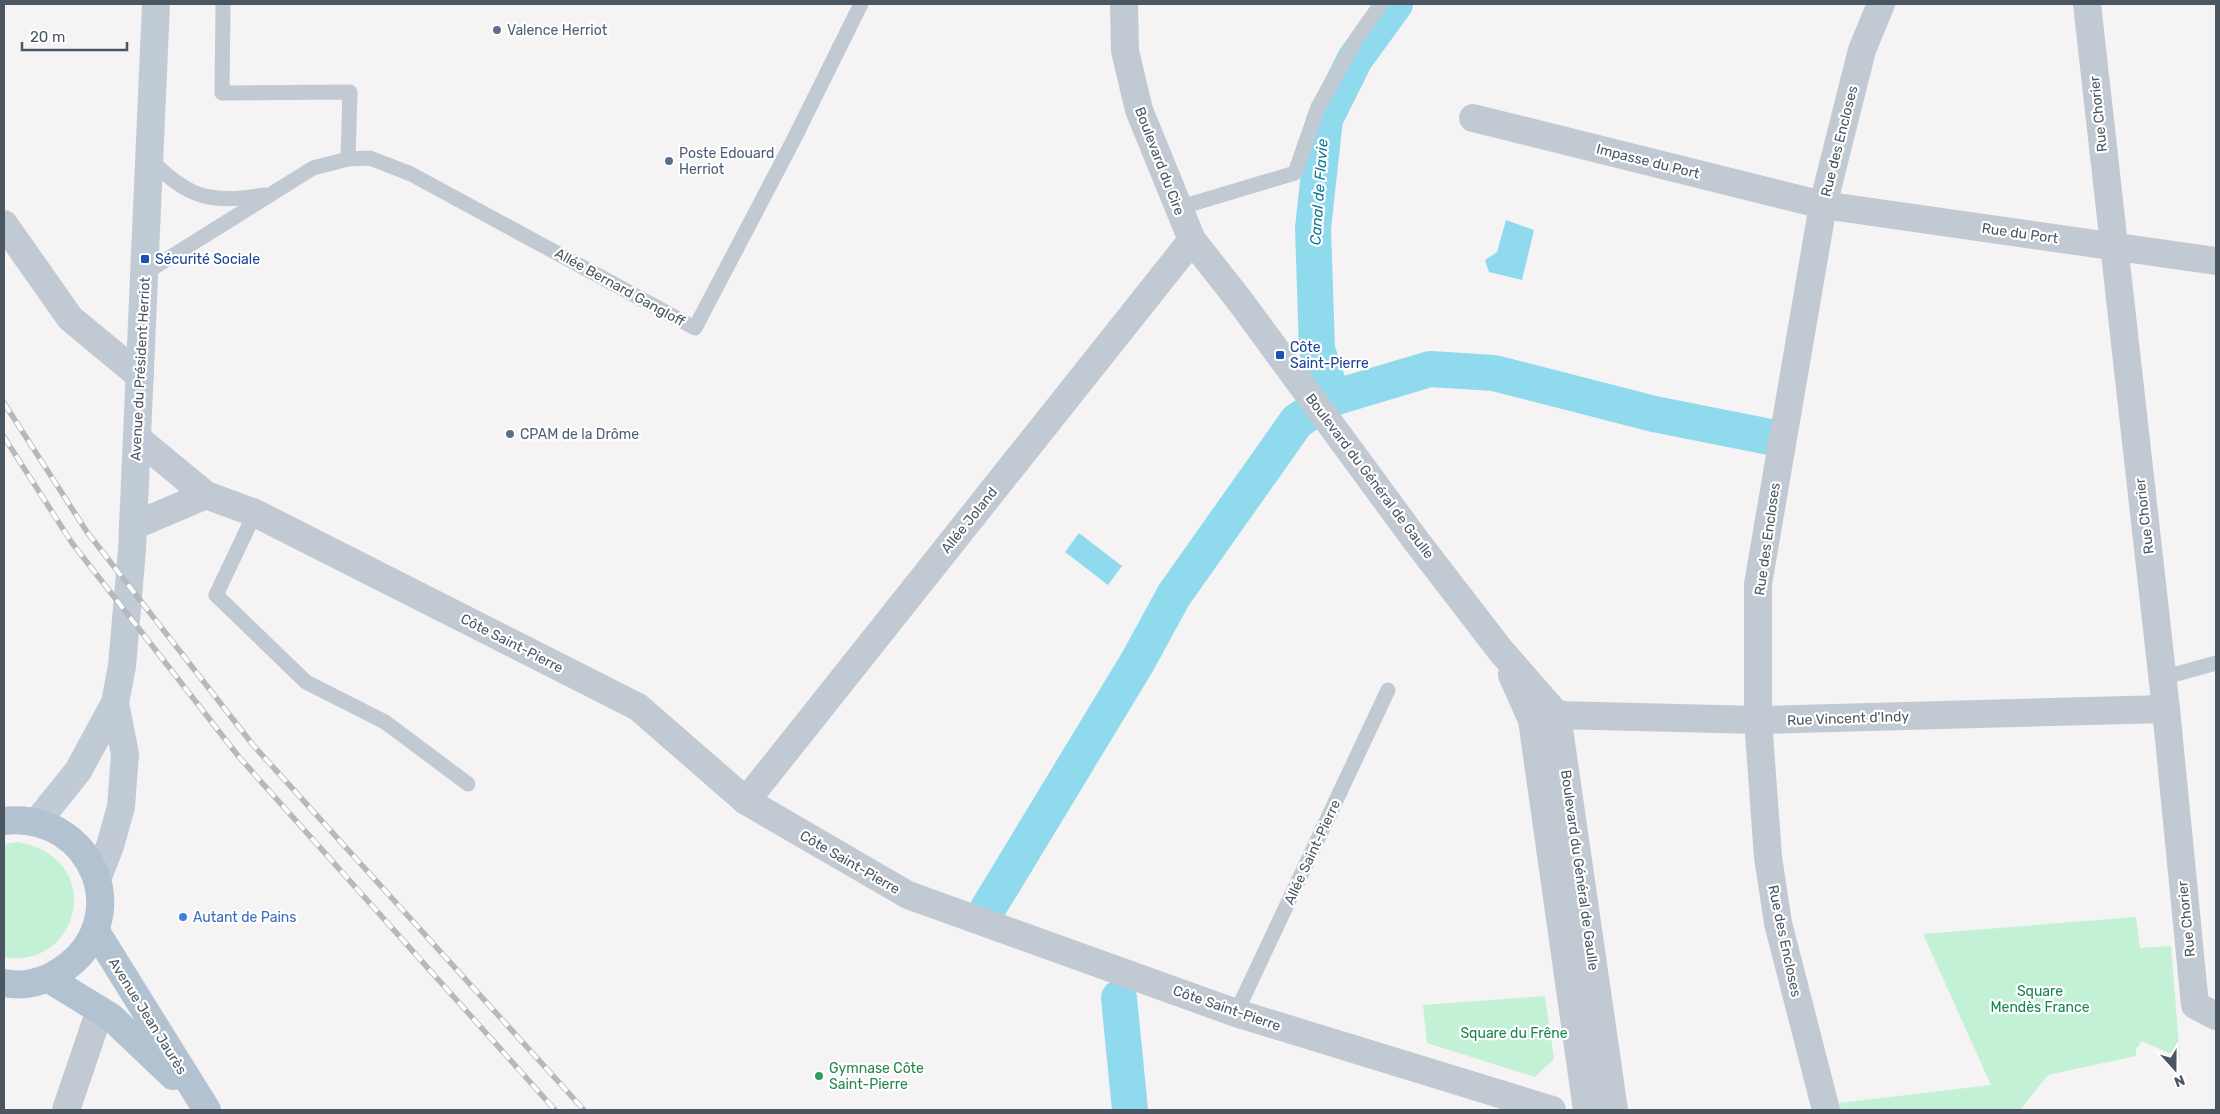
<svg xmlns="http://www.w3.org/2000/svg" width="2220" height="1114" font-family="Rubik,sans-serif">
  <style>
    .green { fill: #c3f1d5 }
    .water { fill: #90daee }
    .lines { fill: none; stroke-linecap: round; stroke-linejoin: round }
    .canal { stroke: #90daee; stroke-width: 36 }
    .service { stroke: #c1cad2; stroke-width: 15 }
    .minor { stroke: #c1cad2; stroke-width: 28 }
    .tertiary { stroke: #c1cad2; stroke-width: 28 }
    .secondary { stroke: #c1cbd6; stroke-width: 28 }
    .primary { stroke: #b3c2d1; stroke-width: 28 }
    .rail-casing { stroke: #b5b8bd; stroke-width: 5.5 }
    .rail { stroke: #fff; stroke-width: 4; stroke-dasharray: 11; stroke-linecap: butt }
    .service-dot { fill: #5c6f8a; stroke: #fff; stroke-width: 2 }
    .transit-dot { fill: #1a4fb4; stroke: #fff; stroke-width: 2 }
    .shop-dot { fill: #3f7fe0; stroke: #fff; stroke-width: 2 }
    .leisure-dot { fill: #2e9e5b; stroke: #fff; stroke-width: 2 }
    .labels { text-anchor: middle; stroke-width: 4.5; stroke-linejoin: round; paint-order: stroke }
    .service-label { font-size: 14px; fill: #4e5e75; stroke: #fff; text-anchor: start }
    .street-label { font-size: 14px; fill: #4a5661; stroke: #fff }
    .transit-label { font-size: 14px; fill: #164399; stroke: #fff; text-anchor: start }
    .shop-label { font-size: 14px; fill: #366cbe; stroke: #fff; text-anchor: start }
    .park-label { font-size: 14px; fill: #17864f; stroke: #fff }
    .leisure-label { font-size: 14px; fill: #27864d; stroke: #fff; text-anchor: start }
    .water-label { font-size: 15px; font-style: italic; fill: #0c7c9b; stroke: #fff }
  </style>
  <rect width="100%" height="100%" fill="#f5f3f3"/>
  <g class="green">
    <path d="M 18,842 C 109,859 78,971 4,957 L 4,844 Z"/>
    <path d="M 2136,917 L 2140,948 L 2171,946 L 2180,1058 L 2142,1041 L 2136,1049 L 2136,1056 L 2048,1075 L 2020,1110 L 1841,1110 L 1839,1103 L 1991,1085 L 1923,934 Z"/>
    <path d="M 1545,996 L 1554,1059 L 1535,1077 L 1427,1043 L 1423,1005 Z"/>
  </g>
  <g class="water">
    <path d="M 1506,220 L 1534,230 L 1522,280 L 1489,272 L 1485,260 L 1497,252 Z"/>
    <path d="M 1079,533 L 1122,566 L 1108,585 L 1065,552 Z"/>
  </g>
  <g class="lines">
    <g class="canal">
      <path d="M 1333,398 L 1317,349 L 1313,228 L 1325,119 L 1355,59 L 1395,4"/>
      <path d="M 987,910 L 1138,661 L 1174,595 L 1297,421 L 1333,398 L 1430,369 L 1494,373 L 1654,414 L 1775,438"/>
      <path d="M 1119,998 L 1130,1110"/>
    </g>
    <g class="service">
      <path d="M 223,4 L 222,93 L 350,92 L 348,159"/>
      <path d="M 150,159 C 188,198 210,204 264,195"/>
      <path d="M 1178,208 L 1295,173 L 1318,107 L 1357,38 L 1381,4"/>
      <path d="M 145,273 L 313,168 L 348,159 L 370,158 L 411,174 L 695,328 L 793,141 L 861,4"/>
      <path d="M 255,513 L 216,595 L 306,682 L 385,722 L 468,784"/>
      <path d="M 2162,678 L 2216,663"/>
      <path d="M 1236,1013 L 1388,690"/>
    </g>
    <g class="minor">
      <path d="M 2087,4 L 2166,709 L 2195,1005 L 2216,1016"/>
      <path d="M 1473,118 L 1823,205 L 2216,261"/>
      <path d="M 4,224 L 70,318 L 140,376"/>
      <path d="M 137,438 L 206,495 L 255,513 L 638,707 L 746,801 L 908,895 L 1236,1013 L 1552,1110"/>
      <path d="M 133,526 L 206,495"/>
      <path d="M 1533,719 L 1557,715 L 1758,720 L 2166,709"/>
      <path d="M 746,801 L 1192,240"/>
      <path d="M 66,1110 L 100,1010"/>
      <path d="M 1826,1110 L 1778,923 L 1768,857 L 1758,720 L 1758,584 L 1823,205 L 1862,50 L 1881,4"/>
    </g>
    <g class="tertiary">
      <path d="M 1124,4 L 1125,51 L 1139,110 L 1192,240 L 1240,301 L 1417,542 L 1501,651 L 1557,715 L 1614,1110"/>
      <path d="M 1512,675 L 1532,720 L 1587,1110"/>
    </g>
    <g class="secondary">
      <path d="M 37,822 L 78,771 L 115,703 L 122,666 L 132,550 L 156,4"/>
      <path d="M 97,879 L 110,846 L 121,807 L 125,754 L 115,703"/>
    </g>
    <g class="primary">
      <path d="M 4,821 C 93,811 137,920 62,970 C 45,982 24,987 4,983"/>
      <path d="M 95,930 L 207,1110"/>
      <path d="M 49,979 L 111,1017 L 173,1076"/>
    </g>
    <defs>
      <g id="rail">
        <path d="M 4,403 L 87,532 L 253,745 L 584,1110"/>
        <path d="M 4,437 L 72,543 L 239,757 L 555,1110"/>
      </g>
    </defs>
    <use href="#rail" class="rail-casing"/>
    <use href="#rail" class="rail"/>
  </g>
  <g class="service-dot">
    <circle cx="497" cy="30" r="5"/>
    <circle cx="669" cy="161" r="5"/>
    <circle cx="510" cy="434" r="5"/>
  </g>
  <g class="transit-dot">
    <rect x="140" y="254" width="10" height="10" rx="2.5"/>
    <rect x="1275" y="350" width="10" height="10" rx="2.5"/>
  </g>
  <circle class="shop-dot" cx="183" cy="917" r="5"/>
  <circle class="leisure-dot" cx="819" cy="1076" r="5"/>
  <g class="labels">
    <g class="service-label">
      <text x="507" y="35">Valence Herriot</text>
      <text x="679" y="158">Poste Edouard<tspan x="679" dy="16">Herriot</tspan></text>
      <text x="520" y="439">CPAM de la Drôme</text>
    </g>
    <g class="street-label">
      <text transform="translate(2098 114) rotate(-96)" y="5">Rue Chorier</text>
      <text transform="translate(1839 141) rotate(-76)" y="5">Rue des Encloses</text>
      <text transform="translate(1160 161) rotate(69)" y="5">Boulevard du Cire</text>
      <text transform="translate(1648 161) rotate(14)" y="5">Impasse du Port</text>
      <text transform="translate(2020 233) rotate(8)" y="5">Rue du Port</text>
      <text transform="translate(620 287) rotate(29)" y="5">Allée Bernard Gangloff</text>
      <text transform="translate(140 369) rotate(-87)" y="5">Avenue du Président Herriot</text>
      <text transform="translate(1370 476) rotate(53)" y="5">Boulevard du Général de Gaulle</text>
      <text transform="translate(2144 516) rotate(-97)" y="5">Rue Chorier</text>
      <text transform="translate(969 520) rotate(-51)" y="5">Allée Joland</text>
      <text transform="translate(1767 539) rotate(-82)" y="5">Rue des Encloses</text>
      <text transform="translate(512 643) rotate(27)" y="5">Côte Saint-Pierre</text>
      <text transform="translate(1848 718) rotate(-2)" y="5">Rue Vincent d'Indy</text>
      <text transform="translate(1312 852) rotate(-65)" y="5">Allée Saint-Pierre</text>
      <text transform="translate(850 862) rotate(30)" y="5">Côte Saint-Pierre</text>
      <text transform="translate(1580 870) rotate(82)" y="5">Boulevard du Général de Gaulle</text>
      <text transform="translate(2186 919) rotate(-96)" y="5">Rue Chorier</text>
      <text transform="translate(1785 941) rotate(78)" y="5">Rue des Encloses</text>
      <text transform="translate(1227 1008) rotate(19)" y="5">Côte Saint-Pierre</text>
      <text transform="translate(148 1016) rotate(58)" y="5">Avenue Jean Jaurès</text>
    </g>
    <g class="transit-label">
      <text x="155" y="264">Sécurité Sociale</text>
      <text x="1290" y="352">Côte<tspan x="1290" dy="16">Saint-Pierre</tspan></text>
    </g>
    <g class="shop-label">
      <text x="193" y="922">Autant de Pains</text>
    </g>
    <g class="park-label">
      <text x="2040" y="996">Square<tspan x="2040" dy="16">Mendès France</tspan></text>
      <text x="1514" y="1038">Square du Frêne</text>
    </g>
    <g class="leisure-label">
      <text x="829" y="1073">Gymnase Côte<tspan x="829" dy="16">Saint-Pierre</tspan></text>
    </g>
    <g class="water-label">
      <text transform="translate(1319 192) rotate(-86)" y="5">Canal de Flavie</text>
    </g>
  </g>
  <rect width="2220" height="1114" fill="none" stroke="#4a5661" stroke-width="10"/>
  <g transform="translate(2175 1069) rotate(159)" stroke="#ffffff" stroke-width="4" paint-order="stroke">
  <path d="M0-4L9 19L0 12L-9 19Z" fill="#4a5661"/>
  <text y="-8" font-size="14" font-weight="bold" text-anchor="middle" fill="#4a5661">N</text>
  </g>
  <path d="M22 42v8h105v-8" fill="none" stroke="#4a5661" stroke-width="2.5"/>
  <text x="30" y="42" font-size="15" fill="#4a5661" stroke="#ffffff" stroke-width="4" paint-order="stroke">20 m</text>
</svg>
